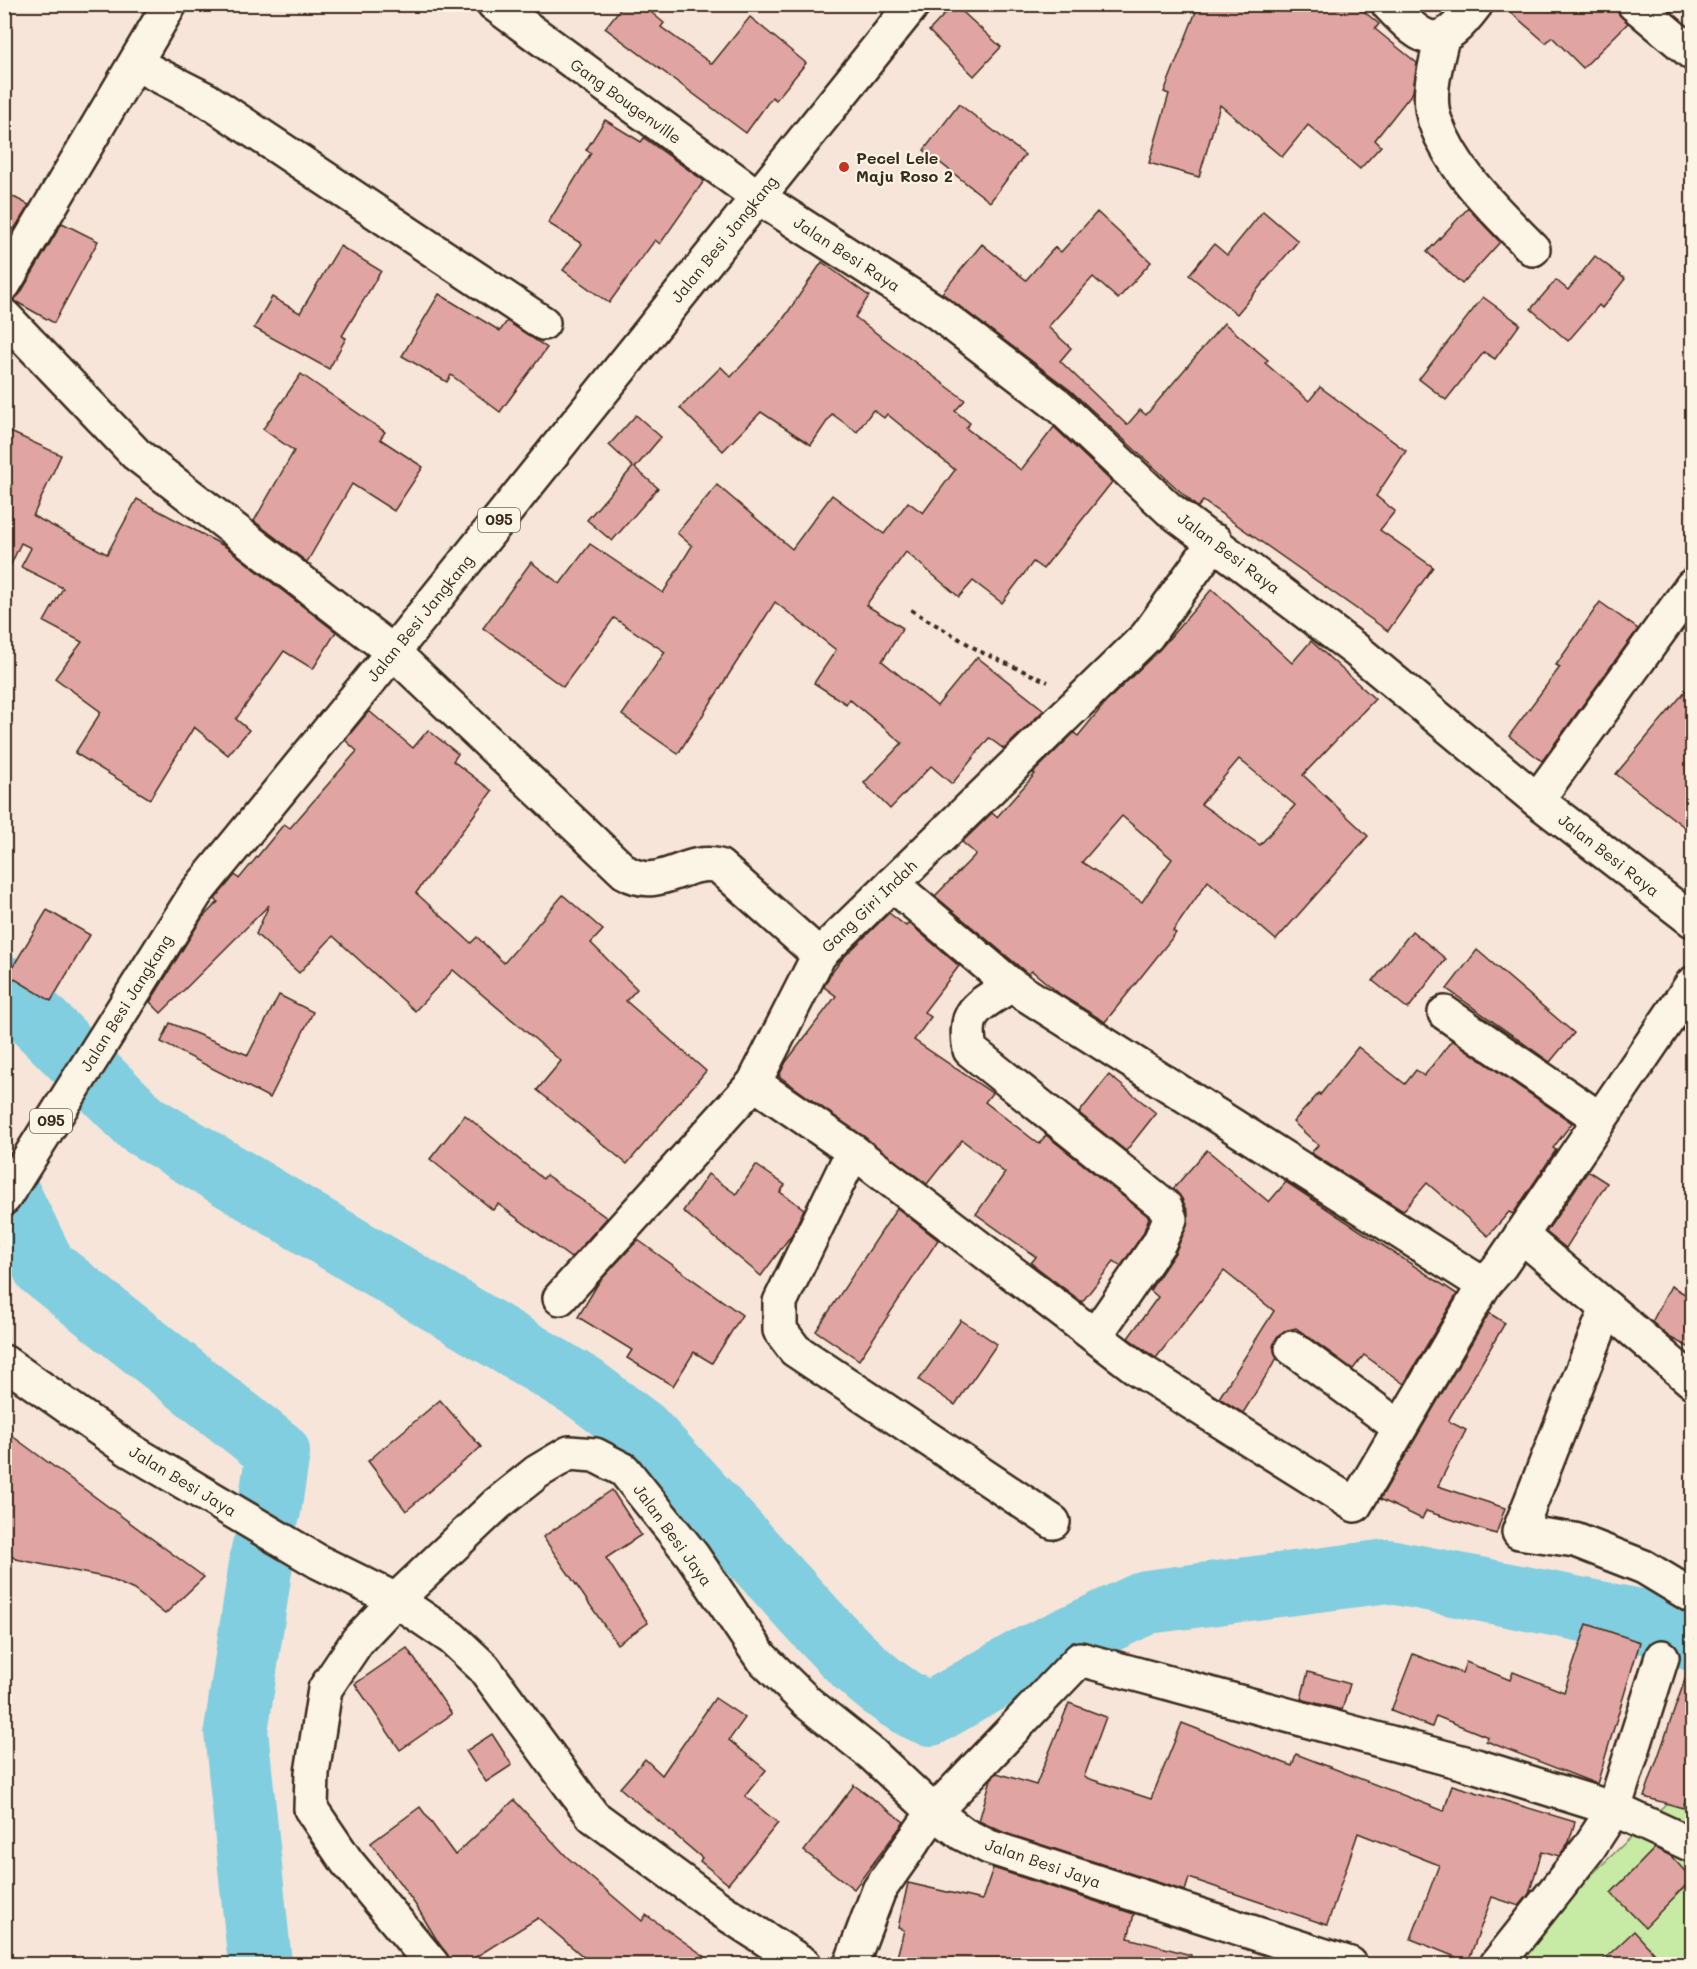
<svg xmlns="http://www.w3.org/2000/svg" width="1697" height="1969" font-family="Mali,sans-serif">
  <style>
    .green { fill: #c7eba5; stroke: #818a62; stroke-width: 1.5 }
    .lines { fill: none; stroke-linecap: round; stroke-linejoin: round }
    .river { stroke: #80cedf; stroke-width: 64 }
    .building { fill: #e0a5a3; stroke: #3b2a1e; stroke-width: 1.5; fill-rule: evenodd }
    .minor-casing { stroke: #3b2a1e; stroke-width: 38 }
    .primary-casing { stroke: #3b2a1e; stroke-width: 38 }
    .path { stroke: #3b2a1e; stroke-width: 4; stroke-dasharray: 4.5 4.5; stroke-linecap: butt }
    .minor { stroke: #fcf5e5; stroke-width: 33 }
    .primary { stroke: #fcf5e5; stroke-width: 33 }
    .poi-dot { fill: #c8321e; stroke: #fcf5e5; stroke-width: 2 }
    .labels { text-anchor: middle; stroke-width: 4.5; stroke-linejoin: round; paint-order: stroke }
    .shield { fill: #fcf5e5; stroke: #75675a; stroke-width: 1.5 }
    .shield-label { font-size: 15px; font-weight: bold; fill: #3b2a1e }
    .street-label { font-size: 16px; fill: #3b2a1e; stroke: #fcf5e5 }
    .poi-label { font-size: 16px; font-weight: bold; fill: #3b2a1e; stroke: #fcf5e5; text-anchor: start }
  </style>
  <rect width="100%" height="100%" fill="#f6e5d8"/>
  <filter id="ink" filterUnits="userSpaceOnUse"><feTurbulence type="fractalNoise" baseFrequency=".0167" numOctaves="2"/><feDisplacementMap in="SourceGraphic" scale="12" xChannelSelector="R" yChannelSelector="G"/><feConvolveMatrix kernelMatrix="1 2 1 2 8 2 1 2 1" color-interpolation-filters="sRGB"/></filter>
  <g filter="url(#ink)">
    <path class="green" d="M 1692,1779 L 1692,1964 L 1498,1964 Z"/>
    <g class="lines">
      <g class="river">
        <path d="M 4,987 L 142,1124 L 584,1388 L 641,1431 C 685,1478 728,1526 771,1573 C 812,1617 874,1695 930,1714 L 1024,1660 L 1147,1602 L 1388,1571 L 1679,1629 L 1692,1639"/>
        <path d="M 4,1185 L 45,1268 L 278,1452 L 269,1511"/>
        <path d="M 260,1964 L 236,1731 L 263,1550"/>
      </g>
    </g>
    <g class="building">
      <path d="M 624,4 L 641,4 L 664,23 L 661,27 L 712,64 L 750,17 L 806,63 L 776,100 L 772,97 L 746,133 L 605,28 Z"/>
      <path d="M 954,4 L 1001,47 L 974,76 L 929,31 Z"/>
      <path d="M 1199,4 L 1355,4 L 1379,24 L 1375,29 L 1417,63 L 1413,92 L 1375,140 L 1381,146 L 1360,169 L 1308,125 L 1282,157 L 1220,105 L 1199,177 L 1149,163 L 1169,94 L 1164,92 Z"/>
      <path d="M 1501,4 L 1610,4 L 1628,23 L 1583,68 L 1552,37 L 1546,43 Z"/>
      <path d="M 959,104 L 1025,155 L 990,202 L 924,150 Z"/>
      <path d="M 605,120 L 641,142 L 644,138 L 704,181 L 660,244 L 655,240 L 609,303 L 563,270 L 582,244 L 548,223 L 591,153 L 586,150 Z"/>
      <path d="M 4,192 L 29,205 L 4,246 Z"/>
      <path d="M 1468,208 L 1500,242 L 1462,284 L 1427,252 Z"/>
      <path d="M 1263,211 L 1298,241 L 1237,314 L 1189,275 L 1214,244 L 1227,255 Z"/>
      <path d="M 1097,212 L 1151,262 L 1118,299 L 1093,277 L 1048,327 L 1071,348 L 1060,361 L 1127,425 L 1140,410 L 1146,415 L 1224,323 L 1268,360 L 1265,363 L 1309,401 L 1320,387 L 1406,451 L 1376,496 L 1395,511 L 1380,530 L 1433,567 L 1388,631 L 1203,501 L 1198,507 L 1196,506 L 1070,390 L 942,293 L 982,244 L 1026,280 L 1055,247 L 1061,252 Z"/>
      <path d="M 62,223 L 98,241 L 54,323 L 13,300 L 20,294 Z"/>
      <path d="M 340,246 L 381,271 L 342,336 L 346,338 L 329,369 L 254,328 L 272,297 L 300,313 Z"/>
      <path d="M 1595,256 L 1625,279 L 1602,308 L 1599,305 L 1568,341 L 1531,309 L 1556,280 L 1568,290 Z"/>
      <path d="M 822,262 L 869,296 L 855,317 L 965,400 L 955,411 L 970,423 L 966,428 L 1021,470 L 1054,427 L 1112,482 L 1043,569 L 1033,562 L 1002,603 L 973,581 L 959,597 L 906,552 L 866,605 L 903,628 L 882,661 L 937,706 L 977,657 L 1044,710 L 1004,749 L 989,738 L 952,784 L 931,766 L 890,809 L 864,783 L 902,743 L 849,699 L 846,704 L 814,683 L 836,650 L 775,602 L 678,754 L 622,715 L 665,652 L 614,618 L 563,687 L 483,628 L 531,562 L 560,584 L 590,544 L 663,593 L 692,546 L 677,533 L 717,485 L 792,549 L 832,495 L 884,534 L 908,502 L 923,513 L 955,470 L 887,414 L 884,418 L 873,410 L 857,432 L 832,414 L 811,445 L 761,412 L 723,451 L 680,408 L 721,367 L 731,377 L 779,325 Z"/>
      <path d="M 439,294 L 500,331 L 507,321 L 547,348 L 500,412 L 451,375 L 447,382 L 402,356 Z"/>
      <path d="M 1483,297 L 1520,324 L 1495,359 L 1484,352 L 1446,400 L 1419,379 Z"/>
      <path d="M 301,374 L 385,432 L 380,439 L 423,467 L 394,511 L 352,484 L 307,562 L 254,521 L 294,451 L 263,429 Z"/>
      <path d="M 636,415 L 661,437 L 635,468 L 658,488 L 612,541 L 587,520 L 633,467 L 609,445 Z"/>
      <path d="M 4,429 L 61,455 L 33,516 L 107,554 L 137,499 L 226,547 L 336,632 L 313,669 L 284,651 L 236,719 L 249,730 L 228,755 L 194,727 L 150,799 L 75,753 L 101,712 L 55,678 L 82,642 L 44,622 L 63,588 L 21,567 L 31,548 L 21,543 L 4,579 Z"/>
      <path d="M 1212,589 L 1292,663 L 1311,641 L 1375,699 L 1303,775 L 1368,836 L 1276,940 L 1208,881 L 1173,931 L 1176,933 L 1105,1022 L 1061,995 L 1032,971 L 1028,974 L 935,896 L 976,854 L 962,842 L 992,813 L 997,817 L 1035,774 L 1033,773 L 1074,733 L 1078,736 L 1106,702 L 1160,649 ZM 1239,759 L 1295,805 L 1260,845 L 1201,804 ZM 1122,816 L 1172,859 L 1142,902 L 1082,862 Z"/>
      <path d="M 1600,602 L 1638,629 L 1542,761 L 1509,736 L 1560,667 L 1556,665 Z"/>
      <path d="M 1692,683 L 1692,833 L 1616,774 Z"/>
      <path d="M 369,711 L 413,748 L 428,730 L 458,754 L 453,761 L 492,791 L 416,893 L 471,943 L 477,937 L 504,963 L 563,895 L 603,930 L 591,943 L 637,989 L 626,1001 L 706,1071 L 627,1164 L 537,1090 L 561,1061 L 453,970 L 415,1011 L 333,936 L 299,973 L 256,934 L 269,905 L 161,1013 L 150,1002 L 202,918 L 218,902 L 215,899 L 235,875 L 239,879 L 284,824 L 290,828 L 357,751 L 345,740 Z"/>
      <path d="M 47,910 L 90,935 L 51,1001 L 8,975 Z"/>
      <path d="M 889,913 L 906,926 L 909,923 L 959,966 L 924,1012 L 931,1017 L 914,1040 L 992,1093 L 985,1102 L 1039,1144 L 1046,1135 L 1149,1217 L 1143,1234 L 1121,1266 L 1114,1261 L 1082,1302 L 1031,1263 L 1036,1257 L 976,1214 L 1005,1173 L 962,1140 L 927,1184 L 779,1076 L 786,1062 L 836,996 L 824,987 L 830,975 L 843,958 Z"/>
      <path d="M 1412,931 L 1446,959 L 1408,1009 L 1373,981 Z"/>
      <path d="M 1477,950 L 1574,1033 L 1550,1062 L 1447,989 Z"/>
      <path d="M 279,995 L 313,1012 L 270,1098 L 161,1042 L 170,1023 L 248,1055 Z"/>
      <path d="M 1452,1040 L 1572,1123 L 1553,1148 L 1556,1150 L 1513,1214 L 1509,1212 L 1488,1236 L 1427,1183 L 1403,1211 L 1311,1153 L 1318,1145 L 1293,1122 L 1319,1093 L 1320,1095 L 1358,1047 L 1405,1084 L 1416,1070 L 1424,1076 Z"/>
      <path d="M 1109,1075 L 1156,1113 L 1126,1151 L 1079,1113 Z"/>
      <path d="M 465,1115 L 543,1179 L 546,1175 L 607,1218 L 571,1258 L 498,1204 L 493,1210 L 430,1159 Z"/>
      <path d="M 1207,1150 L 1269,1202 L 1286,1182 L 1457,1294 L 1404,1384 L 1364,1355 L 1353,1369 L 1296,1328 L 1284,1331 L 1277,1337 L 1273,1346 L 1277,1358 L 1243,1413 L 1219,1398 L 1274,1311 L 1224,1271 L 1156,1358 L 1128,1338 L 1158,1297 L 1150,1290 L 1175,1253 L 1187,1226 L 1188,1212 L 1182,1199 L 1173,1189 Z"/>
      <path d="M 756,1165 L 785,1185 L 780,1192 L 804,1209 L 792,1234 L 761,1276 L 683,1211 L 708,1174 L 736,1194 Z"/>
      <path d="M 1588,1171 L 1607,1183 L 1566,1248 L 1546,1232 Z"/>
      <path d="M 897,1208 L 938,1240 L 859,1360 L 816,1331 Z"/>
      <path d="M 638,1240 L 742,1315 L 712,1363 L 694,1352 L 673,1386 L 627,1358 L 632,1350 L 578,1317 L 599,1282 Z"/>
      <path d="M 1671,1286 L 1692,1298 L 1692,1349 L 1669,1337 L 1652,1322 Z"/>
      <path d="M 1489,1313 L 1505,1323 L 1448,1421 L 1466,1430 L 1438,1486 L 1505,1508 L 1496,1534 L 1426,1511 L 1422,1519 L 1380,1499 Z"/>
      <path d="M 961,1320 L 997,1344 L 955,1405 L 919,1380 Z"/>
      <path d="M 440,1400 L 481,1447 L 406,1511 L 368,1461 Z"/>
      <path d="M 4,1430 L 204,1577 L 165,1614 L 134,1590 L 108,1578 L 16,1559 L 4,1551 Z"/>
      <path d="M 612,1490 L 641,1535 L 606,1558 L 648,1623 L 617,1644 L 543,1537 Z"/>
      <path d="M 1587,1624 L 1640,1642 L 1597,1784 L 1486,1741 L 1488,1737 L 1436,1716 L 1432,1727 L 1391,1711 L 1413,1654 L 1462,1673 L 1466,1662 L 1510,1680 L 1513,1672 L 1564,1692 Z"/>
      <path d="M 407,1648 L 452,1714 L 400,1750 L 355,1684 Z"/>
      <path d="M 1688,1671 L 1692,1672 L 1692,1776 L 1683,1808 L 1644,1797 Z"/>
      <path d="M 1308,1672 L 1350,1684 L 1342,1710 L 1301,1699 Z"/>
      <path d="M 715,1698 L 745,1718 L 729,1740 L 766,1770 L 745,1796 L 778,1823 L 728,1884 L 700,1861 L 702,1858 L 620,1788 L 645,1759 L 662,1775 Z"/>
      <path d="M 1069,1703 L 1106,1717 L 1084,1777 L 1151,1799 L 1182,1723 L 1292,1766 L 1296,1754 L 1444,1811 L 1452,1785 L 1575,1822 L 1569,1842 L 1559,1856 L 1542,1851 L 1529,1894 L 1519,1906 L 1492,1897 L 1468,1962 L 1411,1939 L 1439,1865 L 1358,1833 L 1327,1925 L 1189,1878 L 1185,1891 L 1005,1833 L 979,1821 L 991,1779 L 997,1773 L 1036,1785 Z"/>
      <path d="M 492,1734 L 512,1765 L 486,1782 L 466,1751 Z"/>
      <path d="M 854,1785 L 904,1822 L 854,1889 L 804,1851 Z"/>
      <path d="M 514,1800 L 567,1857 L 642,1921 L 646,1915 L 717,1965 L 593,1965 L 538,1918 L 463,1965 L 452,1965 L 417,1907 L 371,1843 L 420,1807 L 455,1855 Z"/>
      <path d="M 1655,1848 L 1671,1856 L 1692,1879 L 1645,1927 L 1611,1893 Z"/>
      <path d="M 993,1868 L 1134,1914 L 1128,1938 L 1191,1955 L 1190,1965 L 895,1965 L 904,1930 L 898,1928 L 908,1883 L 982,1900 Z"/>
      <path d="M 1634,1931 L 1665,1965 L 1598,1965 Z"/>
    </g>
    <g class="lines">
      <defs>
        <g id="minor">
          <path d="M 494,4 L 758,197 L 938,313 L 1058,405 L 1169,509 L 1356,650 L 1537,800 L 1692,920"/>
          <path d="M 1388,4 C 1427,46 1440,52 1476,4"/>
          <path d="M 1634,4 L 1692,53"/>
          <path d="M 1442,38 C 1436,64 1426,95 1435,121 C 1453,172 1496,211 1533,249"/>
          <path d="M 136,64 L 207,100 L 543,323"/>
          <path d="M 4,284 L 170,4"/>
          <path d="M 4,316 L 136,454 L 393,652 L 625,872 C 661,893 685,857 719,866 L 819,955"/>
          <path d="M 1537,800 L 1692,586"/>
          <path d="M 892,884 L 1011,985 L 1484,1285 L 1501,1265 L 1692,984"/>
          <path d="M 1011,985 C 980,1006 962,1008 970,1050 L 1165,1206 L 1170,1219 L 1159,1243 L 1095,1336"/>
          <path d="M 1445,1013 L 1600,1119"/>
          <path d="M 754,1083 L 853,1151 L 1138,1369 L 1355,1505 L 1484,1285"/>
          <path d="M 853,1151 L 780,1302 L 780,1330 L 795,1350 L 1053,1522"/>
          <path d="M 1521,1235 L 1607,1308 L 1519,1532 L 1575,1540 L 1644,1567 L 1692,1596"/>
          <path d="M 560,1298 L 754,1083 L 819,955 L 1147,636 L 1215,541"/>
          <path d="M 1607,1308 L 1692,1381"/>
          <path d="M 1292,1348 L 1399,1427"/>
          <path d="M 4,1362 L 128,1449 L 319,1562 L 396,1600 L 497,1504 L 537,1472 L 569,1453 L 595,1455 L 624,1470 L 692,1555 L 761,1657 L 808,1703 L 872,1754 L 934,1812 L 963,1834 L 989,1847 L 1350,1964"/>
          <path d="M 432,1964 L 347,1862 L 311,1809 L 312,1773 L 325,1689 L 358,1640 L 396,1600 L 452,1638 L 484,1668 L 593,1816 L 721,1910 L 804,1964"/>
          <path d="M 851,1964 L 879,1890 L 934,1812 L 1080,1659 L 1476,1766 L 1614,1809 L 1692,1845"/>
          <path d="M 1497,1964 L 1588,1849 L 1614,1809 L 1662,1657"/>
        </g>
        <path id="primary" d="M 4,1198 L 196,893 L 393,652 L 913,4"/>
      </defs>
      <use href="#minor" class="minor-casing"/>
      <use href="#primary" class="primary-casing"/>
      <path class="path" d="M 911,610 L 983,653 L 1048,682"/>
      <use href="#minor" class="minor"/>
      <use href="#primary" class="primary"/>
    </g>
  </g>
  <circle class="poi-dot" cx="844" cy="167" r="6"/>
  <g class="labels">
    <g class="shield">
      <rect x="478" y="508" width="42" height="24" rx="4.5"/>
      <rect x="30" y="1109" width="42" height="24" rx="4.5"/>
    </g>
    <g class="shield-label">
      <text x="499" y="525">095</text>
      <text x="51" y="1126">095</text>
    </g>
    <g class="street-label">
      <text transform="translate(626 101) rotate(36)" y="6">Gang Bougenville</text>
      <text transform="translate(724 239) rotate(-51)" y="6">Jalan Besi Jangkang</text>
      <text transform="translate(847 254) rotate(33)" y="6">Jalan Besi Raya</text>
      <text transform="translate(1229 553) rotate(37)" y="6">Jalan Besi Raya</text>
      <text transform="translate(420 618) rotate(-51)" y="6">Jalan Besi Jangkang</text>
      <text transform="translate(1609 855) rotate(38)" y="6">Jalan Besi Raya</text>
      <text transform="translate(869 906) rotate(-44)" y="6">Gang Giri Indah</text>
      <text transform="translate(126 1003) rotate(-58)" y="6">Jalan Besi Jangkang</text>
      <text transform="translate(183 1481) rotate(31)" y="6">Jalan Besi Jaya</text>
      <text transform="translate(673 1535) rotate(54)" y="6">Jalan Besi Jaya</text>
      <text transform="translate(1043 1863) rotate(19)" y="6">Jalan Besi Jaya</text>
    </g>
    <g class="poi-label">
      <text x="856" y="164">Pecel Lele<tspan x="856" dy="18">Maju Roso 2</tspan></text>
    </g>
  </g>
  <rect width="1697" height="1969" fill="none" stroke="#fcf5e5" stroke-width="24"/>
  <rect x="12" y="12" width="1673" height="1945" fill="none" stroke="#3b2a1e" stroke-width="2" filter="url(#ink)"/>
</svg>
